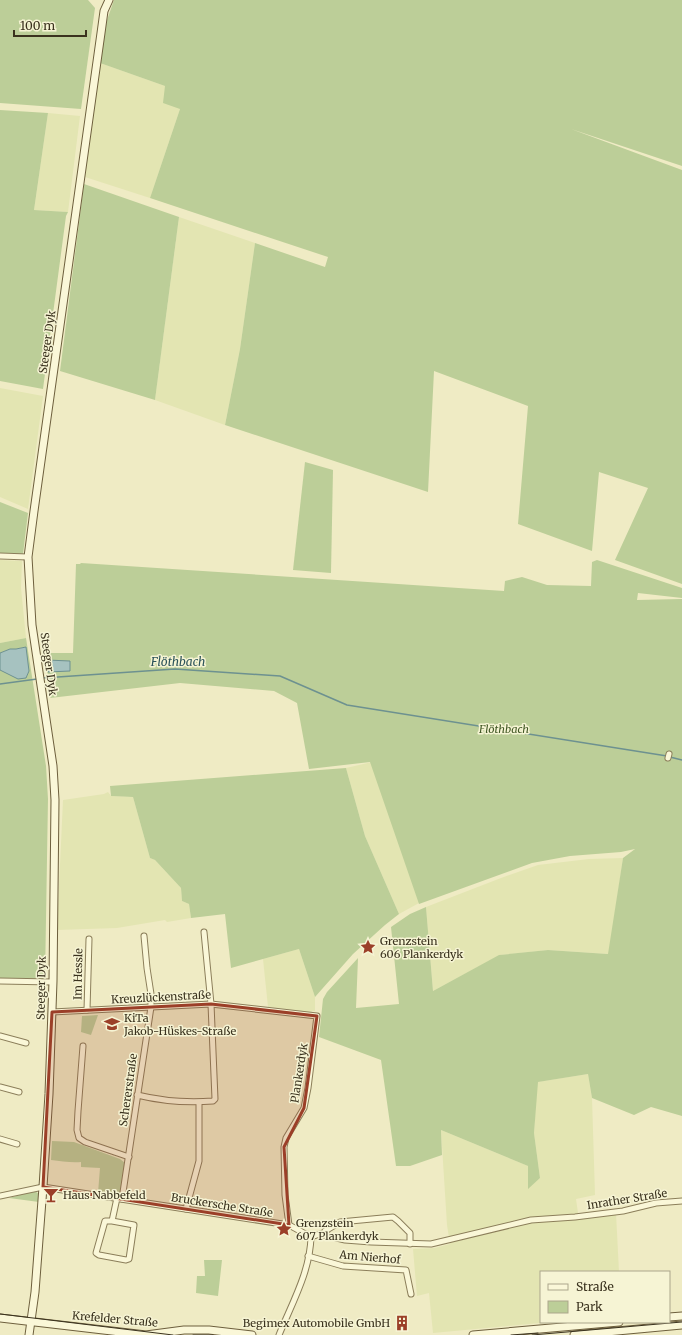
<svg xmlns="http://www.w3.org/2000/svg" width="682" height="1335" font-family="Merriweather,serif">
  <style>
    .farmland { fill: #e3e5b2 }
    .green { fill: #bcce98 }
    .water { fill: #a6c2c0; stroke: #6d9190 }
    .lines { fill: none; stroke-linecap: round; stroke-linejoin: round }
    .stream { stroke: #6d9190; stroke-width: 1.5 }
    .street-casing { stroke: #8b7e5a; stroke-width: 7 }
    .secondary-casing { stroke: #6d5f3d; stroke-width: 9 }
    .street { stroke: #faf7d8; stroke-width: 5 }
    .secondary { stroke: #faf7d8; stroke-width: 7 }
    .tram { stroke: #3a321e; stroke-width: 1 }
    .marked { fill: #9b3f28; fill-opacity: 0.2; stroke: #9b3f28; stroke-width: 3; stroke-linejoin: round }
    .labels { text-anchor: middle; stroke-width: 3; stroke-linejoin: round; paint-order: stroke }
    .street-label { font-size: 11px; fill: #3a321e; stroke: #f6f4d4 }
    .park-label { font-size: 11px; font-style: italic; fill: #405724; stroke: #f6f4d4 }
    .poi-label { font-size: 11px; fill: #3a321e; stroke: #f6f4d4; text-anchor: start }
    .water-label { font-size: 12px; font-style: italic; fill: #2d545a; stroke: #f6f4d4 }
  </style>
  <rect width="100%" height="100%" fill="#efebc4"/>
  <g class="farmland">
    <path d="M 100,63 L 165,86 L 180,109 L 150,198 L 85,177 L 97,80 Z"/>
    <path d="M 48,113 L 80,116 L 68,212 L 34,210 Z"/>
    <path d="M 179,217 L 255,243 L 240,349 L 225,425 L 155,400 Z"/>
    <path d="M 0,388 L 43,396 L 28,509 L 0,497 Z"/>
    <path d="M 0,560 L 22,561 L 21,588 L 26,638 L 0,643 Z"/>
    <path d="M 372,762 L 419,903 L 399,914 L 365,836 L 346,768 Z"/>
    <path d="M 108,792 L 111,796 L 133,797 L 150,858 L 155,860 L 181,888 L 182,901 L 189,904 L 191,918 L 167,922 L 165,920 L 117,928 L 57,930 L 63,800 L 104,794 Z"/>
    <path d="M 623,858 L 609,954 L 548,950 L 500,955 L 433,991 L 426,907 L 501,878 L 538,865 L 589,859 Z"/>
    <path d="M 299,949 L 315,997 L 315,1011 L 312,1011 L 311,1013 L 268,1007 L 263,959 Z"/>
    <path d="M 588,1074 L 592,1098 L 595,1195 L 576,1199 L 578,1213 L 616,1213 L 619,1272 L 541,1272 L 541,1322 L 550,1322 L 433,1333 L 429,1293 L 417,1296 L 413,1249 L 435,1248 L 450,1244 L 447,1225 L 441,1130 L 528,1166 L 528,1188 L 540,1178 L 534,1133 L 537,1082 Z"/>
  </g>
  <g class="green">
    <path d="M 0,0 L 88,0 L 95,8 L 81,109 L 0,103 Z"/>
    <path d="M 114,0 L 682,0 L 682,166 L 571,129 L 682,170 L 682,584 L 615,560 L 648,488 L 599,472 L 592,551 L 518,524 L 528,406 L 434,371 L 428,492 L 225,425 L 240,349 L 255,243 L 325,267 L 328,257 L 150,198 L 180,109 L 163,103 L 165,86 L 100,63 L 106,23 Z"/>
    <path d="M 0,110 L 48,113 L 34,210 L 68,212 L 66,216 L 43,389 L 0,381 Z"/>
    <path d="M 84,184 L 179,217 L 155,400 L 60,371 Z"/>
    <path d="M 305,462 L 333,470 L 331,573 L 293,570 Z"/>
    <path d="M 0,502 L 28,513 L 23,554 L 0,554 Z"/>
    <path d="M 597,560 L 682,588 L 682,598 L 638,593 L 637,600 L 682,599 L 682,1116 L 651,1107 L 634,1115 L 592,1098 L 588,1074 L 538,1082 L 534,1133 L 540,1178 L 528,1189 L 528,1166 L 441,1130 L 442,1155 L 410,1166 L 396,1166 L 381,1060 L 319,1037 L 323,999 L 327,992 L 358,958 L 356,1008 L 399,1004 L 391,927 L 410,914 L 426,907 L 433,991 L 499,955 L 548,950 L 608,954 L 623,858 L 635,849 L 621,852 L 570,856 L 532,863 L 419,904 L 370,762 L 309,769 L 297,703 L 274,691 L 180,683 L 50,698 L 45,653 L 73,653 L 76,564 L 80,564 L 81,563 L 504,591 L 505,581 L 522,577 L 547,585 L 591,586 L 592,562 Z"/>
    <path d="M 26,638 L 46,766 L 48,799 L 45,979 L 0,978 L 0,669 L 27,676 L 29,671 L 25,647 L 16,649 L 10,649 L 0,653 L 0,643 Z"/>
    <path d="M 346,768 L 365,836 L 399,914 L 385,925 L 353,954 L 315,997 L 299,949 L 231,968 L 225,914 L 191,918 L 189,904 L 182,901 L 181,888 L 155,860 L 150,858 L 133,797 L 111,796 L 110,786 Z"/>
    <path d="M 98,1015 L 91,1035 L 81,1032 L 82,1016 Z"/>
    <path d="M 52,1141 L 74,1142 L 120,1159 L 125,1163 L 121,1191 L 119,1194 L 116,1195 L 98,1193 L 100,1168 L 81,1167 L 81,1162 C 71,1163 61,1161 51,1160 Z"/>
    <path d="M 35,1191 L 39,1194 L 39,1202 L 9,1198 Z"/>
    <path d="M 204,1260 L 222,1260 L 218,1296 L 196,1293 L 197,1276 L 205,1276 Z"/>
  </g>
  <g class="water">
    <path d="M 26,647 L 29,671 L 26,678 L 18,679 L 0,670 L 0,653 L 10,649 L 16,649 Z"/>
    <path d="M 47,660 L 70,661 L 70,671 L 48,672 Z"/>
  </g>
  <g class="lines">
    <g class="stream">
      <path d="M 43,678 L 175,669 L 280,676 L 347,705 L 667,756"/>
      <path d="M 0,684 L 37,679"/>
      <path d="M 670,757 L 682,760"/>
    </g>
    <defs>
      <g id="street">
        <path d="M 0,556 L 28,557"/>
        <path d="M 668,758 L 669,754"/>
        <path d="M 0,981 L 53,982"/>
        <path d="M 87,1010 L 89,939"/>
        <path d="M 52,1012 L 211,1004 L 317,1016 L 308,1088 L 304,1108 L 286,1138 L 284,1147 L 285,1195 L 289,1225"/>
        <path d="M 0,1036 L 26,1043"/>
        <path d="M 83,1046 L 78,1111 L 77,1130 L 79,1138 L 85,1142 L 129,1157"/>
        <path d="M 0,1087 L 19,1092"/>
        <path d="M 137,1095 C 162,1101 188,1103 213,1101 L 215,1099 L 211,1004 L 204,932"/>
        <path d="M 0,1139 L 17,1144"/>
        <path d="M 0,1196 L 43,1187 L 289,1225 L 311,1237 L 320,1234 L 345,1240 L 371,1242 L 431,1244 L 531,1220 L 575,1217 L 623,1211 L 656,1203 L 682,1201"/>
        <path d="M 122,1199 L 151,1007 L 151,994 L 147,968 L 144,936"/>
        <path d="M 186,1209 L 199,1161 L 199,1103"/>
        <path d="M 112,1221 L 134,1225 L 129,1259 L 126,1260 L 99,1255 L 96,1253 L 105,1221 L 112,1221 L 117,1198"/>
        <path d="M 325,1231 L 340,1222 L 393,1217 L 398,1221 L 410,1233 L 410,1244"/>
        <path d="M 308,1256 L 343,1266 L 406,1270 L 411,1294"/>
        <path d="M 279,1335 C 292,1303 310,1272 311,1237"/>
      </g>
      <g id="secondary">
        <path d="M 669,1317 L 682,1316"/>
        <path d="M 0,1318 L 146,1335 L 184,1330 L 209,1330 L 252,1335"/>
        <path d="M 29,1335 L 35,1292 L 43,1187 L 49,1094 L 53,981 L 55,800 L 53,766 L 32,625 L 28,557 L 34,511 L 101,33 L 104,11 L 109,0"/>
        <path d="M 473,1335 L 619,1322"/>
        <path d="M 574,1335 L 682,1325"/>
      </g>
    </defs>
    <use href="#street" class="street-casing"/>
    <use href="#secondary" class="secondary-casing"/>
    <use href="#street" class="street"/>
    <use href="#secondary" class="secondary"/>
    <g class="tram">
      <path d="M 0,1314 L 173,1335"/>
      <path d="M 193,1335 L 213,1335"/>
      <path d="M 511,1335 L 538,1333"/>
      <path d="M 532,1335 L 682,1322"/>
    </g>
  </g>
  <path class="marked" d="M 211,1004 L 317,1016 L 304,1108 L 284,1147 L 289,1225 L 43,1187 L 52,1012 Z"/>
  <defs>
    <symbol id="sight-bare" viewBox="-9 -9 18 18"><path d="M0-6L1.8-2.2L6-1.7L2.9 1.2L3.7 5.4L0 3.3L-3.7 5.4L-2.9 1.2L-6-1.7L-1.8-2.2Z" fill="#9b3f28" stroke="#f6f4d4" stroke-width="2.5" paint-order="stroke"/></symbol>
    <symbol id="school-bare" viewBox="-9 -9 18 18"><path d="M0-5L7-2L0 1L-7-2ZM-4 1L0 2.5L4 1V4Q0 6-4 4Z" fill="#9b3f28" stroke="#f6f4d4" stroke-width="2.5" paint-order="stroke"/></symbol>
    <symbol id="bar-bare" viewBox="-9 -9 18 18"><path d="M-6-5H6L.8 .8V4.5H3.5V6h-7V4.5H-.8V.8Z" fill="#9b3f28" stroke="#f6f4d4" stroke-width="2.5" paint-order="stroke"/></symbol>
    <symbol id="building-bare" viewBox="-9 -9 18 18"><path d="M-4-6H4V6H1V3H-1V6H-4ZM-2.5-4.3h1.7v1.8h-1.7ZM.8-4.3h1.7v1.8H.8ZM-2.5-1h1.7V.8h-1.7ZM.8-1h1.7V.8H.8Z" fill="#9b3f28" stroke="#f6f4d4" stroke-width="2.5" paint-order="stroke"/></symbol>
  </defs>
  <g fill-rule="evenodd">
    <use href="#sight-bare" x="357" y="936" width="22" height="22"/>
    <use href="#school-bare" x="101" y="1013" width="22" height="22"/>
    <use href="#bar-bare" x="40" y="1184" width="22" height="22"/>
    <use href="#sight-bare" x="273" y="1218" width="22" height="22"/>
    <use href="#building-bare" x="391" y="1312" width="22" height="22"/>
  </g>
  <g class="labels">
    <g class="street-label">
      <text transform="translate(47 342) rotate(-82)" y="4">Steeger Dyk</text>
      <text transform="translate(49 664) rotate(82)" y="4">Steeger Dyk</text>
      <text transform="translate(78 974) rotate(-89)" y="4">Im Hessle</text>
      <text transform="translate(41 988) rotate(-89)" y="4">Steeger Dyk</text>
      <text transform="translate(161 997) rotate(-3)" y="4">Kreuzlückenstraße</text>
      <text transform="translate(299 1073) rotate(-81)" y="4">Plankerdyk</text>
      <text transform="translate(128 1090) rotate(-82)" y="4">Schererstraße</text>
      <text transform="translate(627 1199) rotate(-9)" y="4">Inrather Straße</text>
      <text transform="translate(222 1205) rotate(9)" y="4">Bruckersche Straße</text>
      <text transform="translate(370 1257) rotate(5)" y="4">Am Nierhof</text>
      <text transform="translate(115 1319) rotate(5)" y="4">Krefelder Straße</text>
    </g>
    <g class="park-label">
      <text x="504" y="733">Flöthbach</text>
    </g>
    <g class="poi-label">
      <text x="380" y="945">Grenzstein<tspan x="380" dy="13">606 Plankerdyk</tspan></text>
      <text x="124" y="1022">KiTa<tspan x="124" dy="13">Jakob-Hüskes-Straße</tspan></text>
      <text x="63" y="1199">Haus Nabbefeld</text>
      <text x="296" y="1227">Grenzstein<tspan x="296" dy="13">607 Plankerdyk</tspan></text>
      <text x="390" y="1327" text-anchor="end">Begimex Automobile GmbH</text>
    </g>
    <g class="water-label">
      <text x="178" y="666">Flöthbach</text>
    </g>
  </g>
  <rect x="540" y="1271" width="130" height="52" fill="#f6f4d4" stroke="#aba68b"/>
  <rect x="548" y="1284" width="20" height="6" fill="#faf7d8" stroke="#aba68b"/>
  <text x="576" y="1291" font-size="12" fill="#3a321e">Straße</text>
  <rect x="548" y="1301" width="20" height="12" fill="#bcce98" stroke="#aba68b"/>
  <text x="576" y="1311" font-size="12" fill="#3a321e">Park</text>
  <path d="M14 30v6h72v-6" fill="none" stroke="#3a321e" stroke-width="2"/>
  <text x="20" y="30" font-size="12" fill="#3a321e" stroke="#f6f4d4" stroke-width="3" paint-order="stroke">100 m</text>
</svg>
